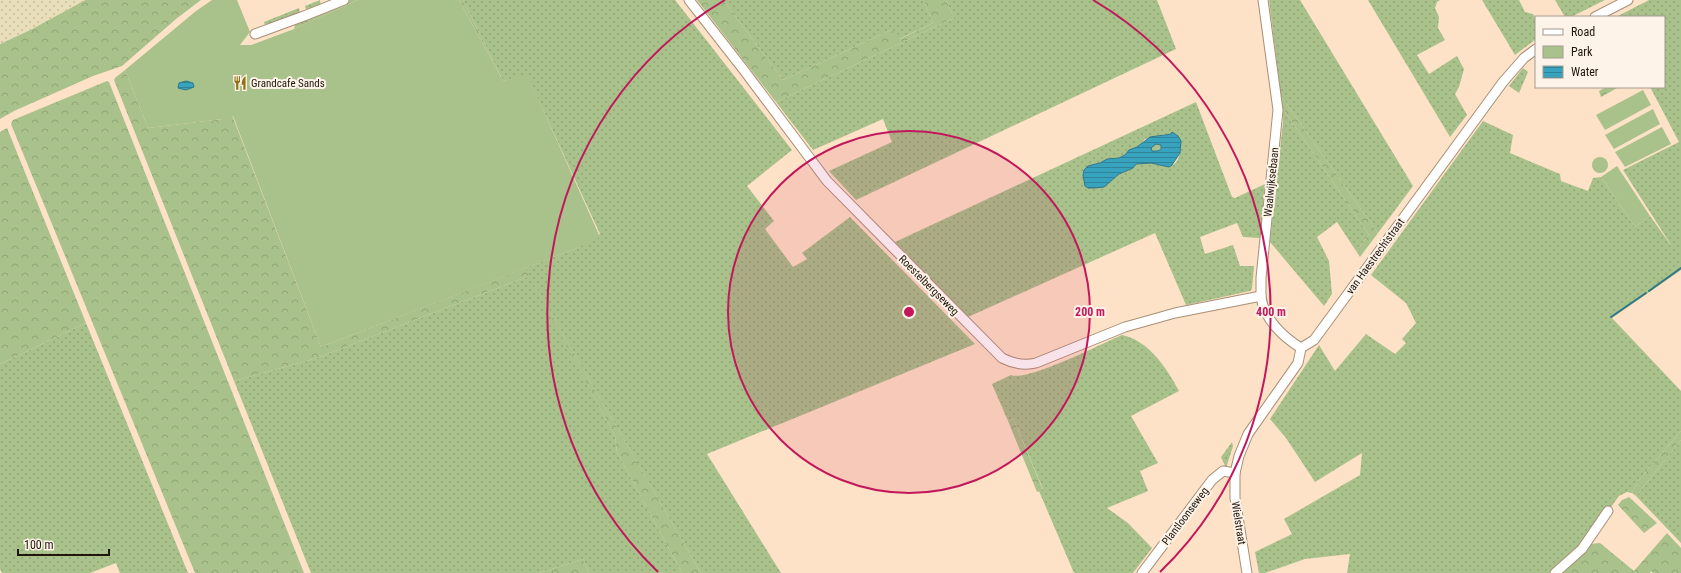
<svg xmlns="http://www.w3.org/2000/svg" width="1681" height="573" font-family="'Roboto Condensed',sans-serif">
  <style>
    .grass { fill: url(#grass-dots); fill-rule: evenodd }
    .forest { fill: url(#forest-crowns) }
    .sand { fill: url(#sand-dots) }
    .park { fill: #a9c18a }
    .water { fill: url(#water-rules); stroke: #307889; fill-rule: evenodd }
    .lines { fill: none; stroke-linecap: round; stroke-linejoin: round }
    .stream { stroke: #307889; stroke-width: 2 }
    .minor-casing { stroke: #a88f75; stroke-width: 11 }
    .minor { stroke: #fff; stroke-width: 9 }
    .ring { fill: none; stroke: #c2185b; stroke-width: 2 }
    .labels { text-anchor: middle; stroke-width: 4; stroke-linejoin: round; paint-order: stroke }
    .poi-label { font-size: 11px; fill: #1e150b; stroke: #fef3e8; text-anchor: start }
    .street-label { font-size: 11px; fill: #1e150b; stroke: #fef3e8 }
    .centre { fill: #c2185b; stroke: #fef3e8; stroke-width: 2 }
    .ring-label { font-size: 12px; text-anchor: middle; font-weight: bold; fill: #c2185b; stroke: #fef3e8; stroke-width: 4; stroke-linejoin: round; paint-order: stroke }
  </style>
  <defs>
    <pattern id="grass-dots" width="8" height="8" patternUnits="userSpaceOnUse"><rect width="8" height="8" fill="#a9c18a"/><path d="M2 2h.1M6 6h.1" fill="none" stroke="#91a576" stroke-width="1.8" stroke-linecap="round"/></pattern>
    <pattern id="forest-crowns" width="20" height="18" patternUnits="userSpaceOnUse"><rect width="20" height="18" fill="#a9c18a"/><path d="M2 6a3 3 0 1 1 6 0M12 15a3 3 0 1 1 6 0" fill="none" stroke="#91a576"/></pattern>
    <pattern id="sand-dots" width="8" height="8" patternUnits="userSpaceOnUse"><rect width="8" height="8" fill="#e8deb9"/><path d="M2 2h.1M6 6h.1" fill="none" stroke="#c7be9e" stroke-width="1.8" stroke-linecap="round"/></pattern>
    <pattern id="water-rules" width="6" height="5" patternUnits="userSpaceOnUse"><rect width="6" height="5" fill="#38a3bf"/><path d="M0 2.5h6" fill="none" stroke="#2f8499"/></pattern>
  </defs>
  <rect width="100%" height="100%" fill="#fee2c7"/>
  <g class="grass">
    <path d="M 320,0 L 321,8 L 309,12 L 306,9 L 305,6 Z"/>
    <path d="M 463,0 L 675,0 L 792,150 L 747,186 L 774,221 L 765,229 L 793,267 L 807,259 L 802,253 L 850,217 L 975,344 L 707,454 L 781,573 L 701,573 L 534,284 L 615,436 L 617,452 L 682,573 L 589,573 L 583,559 L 539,573 L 311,573 L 234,381 L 317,358 L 529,276 L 525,268 L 577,248 L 600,234 L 527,75 L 503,81 Z"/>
    <path d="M 723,0 L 923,0 L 933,23 L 899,39 L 894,31 L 891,30 L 783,80 Z"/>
    <path d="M 946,0 L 1157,0 L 1176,49 L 856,200 L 829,171 L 892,142 L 883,119 L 813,150 L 776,102 L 954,18 Z"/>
    <path d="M 1269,0 L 1300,0 L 1413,186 L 1378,233 L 1281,96 Z"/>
    <path d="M 1368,0 L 1440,0 L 1437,2 L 1435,8 L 1439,17 L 1438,28 L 1445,40 L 1417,55 L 1429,74 L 1457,56 L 1464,69 L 1459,87 L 1455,94 L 1467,115 L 1450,137 Z"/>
    <path d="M 1482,0 L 1519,0 L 1525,12 L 1533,14 L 1536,20 L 1536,39 L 1515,55 Z"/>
    <path d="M 1555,0 L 1605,0 L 1571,17 L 1565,17 Z"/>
    <path d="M 1649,0 L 1681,0 L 1681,270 L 1612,318 L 1681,391 L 1681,431 L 1638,481 L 1632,493 L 1627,492 L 1619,496 L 1581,548 L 1552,573 L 1347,573 L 1350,554 L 1305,559 L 1265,573 L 1259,573 L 1255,552 L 1292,534 L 1284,519 L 1360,475 L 1362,453 L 1315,482 L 1286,438 L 1270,419 L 1319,345 L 1335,371 L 1366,334 L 1395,354 L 1406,343 L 1402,339 L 1416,323 L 1406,303 L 1371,275 L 1483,121 L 1513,135 L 1510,153 L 1560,174 L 1561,181 L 1588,191 L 1593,178 L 1601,177 L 1635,227 L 1650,216 L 1673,248 L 1623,170 L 1679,142 L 1650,87 L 1664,87 L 1664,17 L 1616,17 Z"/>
    <path d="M 299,8 L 300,15 L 269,26 L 265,25 L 264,22 Z"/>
    <path d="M 1523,68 L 1528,72 L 1519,93 L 1509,86 Z"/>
    <path d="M 1196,102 L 1232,197 L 1235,198 L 1265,184 L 1260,238 L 1243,237 L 1237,223 L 1200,237 L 1205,254 L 1233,245 L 1240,266 L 1254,266 L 1252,289 L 1250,291 L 1186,305 L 1155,233 L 968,317 L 895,242 ZM 1165,134 L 1171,134 L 1181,147 C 1177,172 1170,165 1152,163 C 1147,162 1141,164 1136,164 L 1133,168 L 1119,174 L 1108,183 L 1098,164 L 1107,159 L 1119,158 L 1125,155 L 1129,150 L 1137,148 L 1145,139 Z"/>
    <path d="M 1283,109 L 1369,235 L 1356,251 L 1337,222 L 1317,237 L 1329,261 L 1332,294 L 1324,306 L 1270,242 L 1283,122 Z"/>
    <path d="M 86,323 L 188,573 L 120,573 L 116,563 L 90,573 L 2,573 L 0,569 L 0,364 Z"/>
    <path d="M 1122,335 C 1148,340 1167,368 1179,391 L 1131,416 L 1158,463 L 1140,471 L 1148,491 L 1107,508 L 1128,523 L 1152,548 L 1133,573 L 1074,573 L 1039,491 L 1043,489 L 1013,418 L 1008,421 L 992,384 L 1011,375 C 1027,382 1103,343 1122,335 Z"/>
    <path d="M 1681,440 L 1681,543 L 1636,496 Z"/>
    <path d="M 1232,442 L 1233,446 L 1226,468 L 1221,457 Z"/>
  </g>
  <g class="forest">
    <path d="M 85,0 L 201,0 L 176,19 L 122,66 L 93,76 L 14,111 L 0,119 L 0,44 L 32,29 Z"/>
    <path d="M 349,0 L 358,0 L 294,29 L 295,25 L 299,21 Z"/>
    <path d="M 459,0 L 463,0 L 503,81 Z"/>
    <path d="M 697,0 L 723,0 L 783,80 L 891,30 L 896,31 L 900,39 L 933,23 L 923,0 L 946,0 L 954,18 L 776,102 Z"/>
    <path d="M 125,70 L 148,128 L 223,119 L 232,115 L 321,347 L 525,268 L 701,573 L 682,573 L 617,452 L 615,436 L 529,276 L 317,358 L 234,381 L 114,80 L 115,78 Z"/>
    <path d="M 107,81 L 109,82 L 304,573 L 195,573 L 11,124 L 13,120 Z"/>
    <path d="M 1606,87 L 1619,87 L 1601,97 L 1599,91 Z"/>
    <path d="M 1281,96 L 1378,233 L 1360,257 L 1356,251 L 1369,235 L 1283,109 Z"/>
    <path d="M 7,128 L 86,323 L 0,364 L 0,132 Z"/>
    <path d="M 1156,144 L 1161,145 L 1161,148 L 1158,151 L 1152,151 L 1150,148 Z"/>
    <path d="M 1013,418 L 1043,490 L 1037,492 L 1008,421 Z"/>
    <path d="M 1681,431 L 1681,440 L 1636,496 L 1632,493 L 1638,481 Z"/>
    <path d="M 1629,497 L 1657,523 L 1644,533 L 1618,505 L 1622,500 Z"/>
    <path d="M 1667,533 L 1681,548 L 1681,573 L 1653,573 L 1651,571 L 1650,573 L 1562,573 L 1590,544 L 1600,543 L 1634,571 Z"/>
    <path d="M 583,559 L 589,573 L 539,573 Z"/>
  </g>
  <path class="sand" d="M 0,0 L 85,0 L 32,29 L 0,44 Z"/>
  <g class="park">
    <path d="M 212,0 L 237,0 L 250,32 L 240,45 L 251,45 L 294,29 L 358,0 L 459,0 L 503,81 L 527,74 L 600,237 L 577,248 L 321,347 L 233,116 L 223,119 L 148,128 L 125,70 L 196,11 Z"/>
    <path d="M 1643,90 L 1651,105 L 1605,130 L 1596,115 Z"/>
    <path d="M 1653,109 L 1660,124 L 1614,149 L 1605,135 Z"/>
    <path d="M 1662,127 L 1671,144 L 1625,167 L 1615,152 Z"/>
    <circle cx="1600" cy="165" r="8"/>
    <path d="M 1617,166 L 1650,216 L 1635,227 L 1601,177 Z"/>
  </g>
  <g class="water">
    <path d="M 186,81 L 193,83 L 194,87 L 186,90 L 178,88 L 179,83 Z"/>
    <path d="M 1172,132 L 1178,136 L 1181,141 L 1180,153 L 1172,165 L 1169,167 L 1151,163 L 1136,164 L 1133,168 L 1119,174 L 1104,187 L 1094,188 L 1088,188 L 1085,186 L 1083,175 L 1084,170 L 1088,166 L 1100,163 L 1107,159 L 1119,158 L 1125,155 L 1129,150 L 1137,147 L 1150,137 L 1171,134 ZM 1156,144 L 1161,145 L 1161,149 L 1158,151 L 1152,151 L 1151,148 Z"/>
  </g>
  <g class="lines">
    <g class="stream">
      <path d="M 1649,291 L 1681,268"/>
      <path d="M 1611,317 L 1646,293"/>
    </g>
    <defs>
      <g id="minor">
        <path d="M 689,0 L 743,69 L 827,181 L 1002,358 C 1014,364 1024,366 1036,363 L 1125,327 L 1175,313 L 1261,296"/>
        <path d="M 1263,0 L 1278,110 L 1261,278 C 1261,284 1261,291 1261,297 C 1264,319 1283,337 1301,348"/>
        <path d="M 1595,17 L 1628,0"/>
        <path d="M 255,34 L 304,16 L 344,0"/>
        <path d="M 1142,573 L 1212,480 L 1223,471 L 1235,473"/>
        <path d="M 1247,573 L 1235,498 L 1235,473 L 1239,456 L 1248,434 L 1298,363 L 1301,348 L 1314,340 L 1503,82 L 1524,58 L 1536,49"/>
        <path d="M 1555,573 L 1582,549 L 1608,511"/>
      </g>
    </defs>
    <use href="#minor" class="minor-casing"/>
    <use href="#minor" class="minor"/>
  </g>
  <circle cx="909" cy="312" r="181" fill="#c2185b" fill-opacity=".12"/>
  <g class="ring">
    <circle cx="909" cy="312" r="181"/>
    <path d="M658 572A362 362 0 0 1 725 0M1093 0A362 362 0 0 1 1160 572"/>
  </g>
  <defs>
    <symbol id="restaurant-bare" viewBox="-9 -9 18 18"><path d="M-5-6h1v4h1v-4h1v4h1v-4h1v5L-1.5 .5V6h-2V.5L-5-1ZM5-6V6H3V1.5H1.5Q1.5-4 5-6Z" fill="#917117" stroke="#fef3e8" stroke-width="2.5" paint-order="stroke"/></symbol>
  </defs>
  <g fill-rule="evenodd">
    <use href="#restaurant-bare" x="230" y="73" width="20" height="20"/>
  </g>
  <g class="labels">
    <g class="poi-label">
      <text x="251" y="87">Grandcafe Sands</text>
    </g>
    <g class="street-label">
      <text transform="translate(1271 182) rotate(-84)" y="4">Waalwijksebaan</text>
      <text transform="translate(1375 256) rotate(-54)" y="4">van Haestrechtstraat</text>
      <text transform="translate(929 285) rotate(45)" y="4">Roestelbergseweg</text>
      <text transform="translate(1185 516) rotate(-53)" y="4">Plantloonseweg</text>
      <text transform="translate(1239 523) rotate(81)" y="4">Wielstraat</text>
    </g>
  </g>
  <circle cx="909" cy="312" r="6" class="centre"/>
  <g class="ring-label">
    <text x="1090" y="316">200 m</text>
    <text x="1271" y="316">400 m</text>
  </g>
  <rect x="1535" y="16" width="130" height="72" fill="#fef3e8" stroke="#a49a90"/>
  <rect x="1543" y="29" width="20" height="6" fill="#ffffff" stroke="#a49a90"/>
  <text x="1571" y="36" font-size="12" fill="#1e150b">Road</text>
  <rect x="1543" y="46" width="20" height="12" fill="#a9c18a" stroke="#a49a90"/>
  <text x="1571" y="56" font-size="12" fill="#1e150b">Park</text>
  <rect x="1543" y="66" width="20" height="12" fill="url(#water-rules)" stroke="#a49a90"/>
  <text x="1571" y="76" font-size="12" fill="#1e150b">Water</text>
  <path d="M18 549v6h91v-6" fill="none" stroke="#1e150b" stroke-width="2"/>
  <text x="24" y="549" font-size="12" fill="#1e150b" stroke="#fef3e8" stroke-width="3" paint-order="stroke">100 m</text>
</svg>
